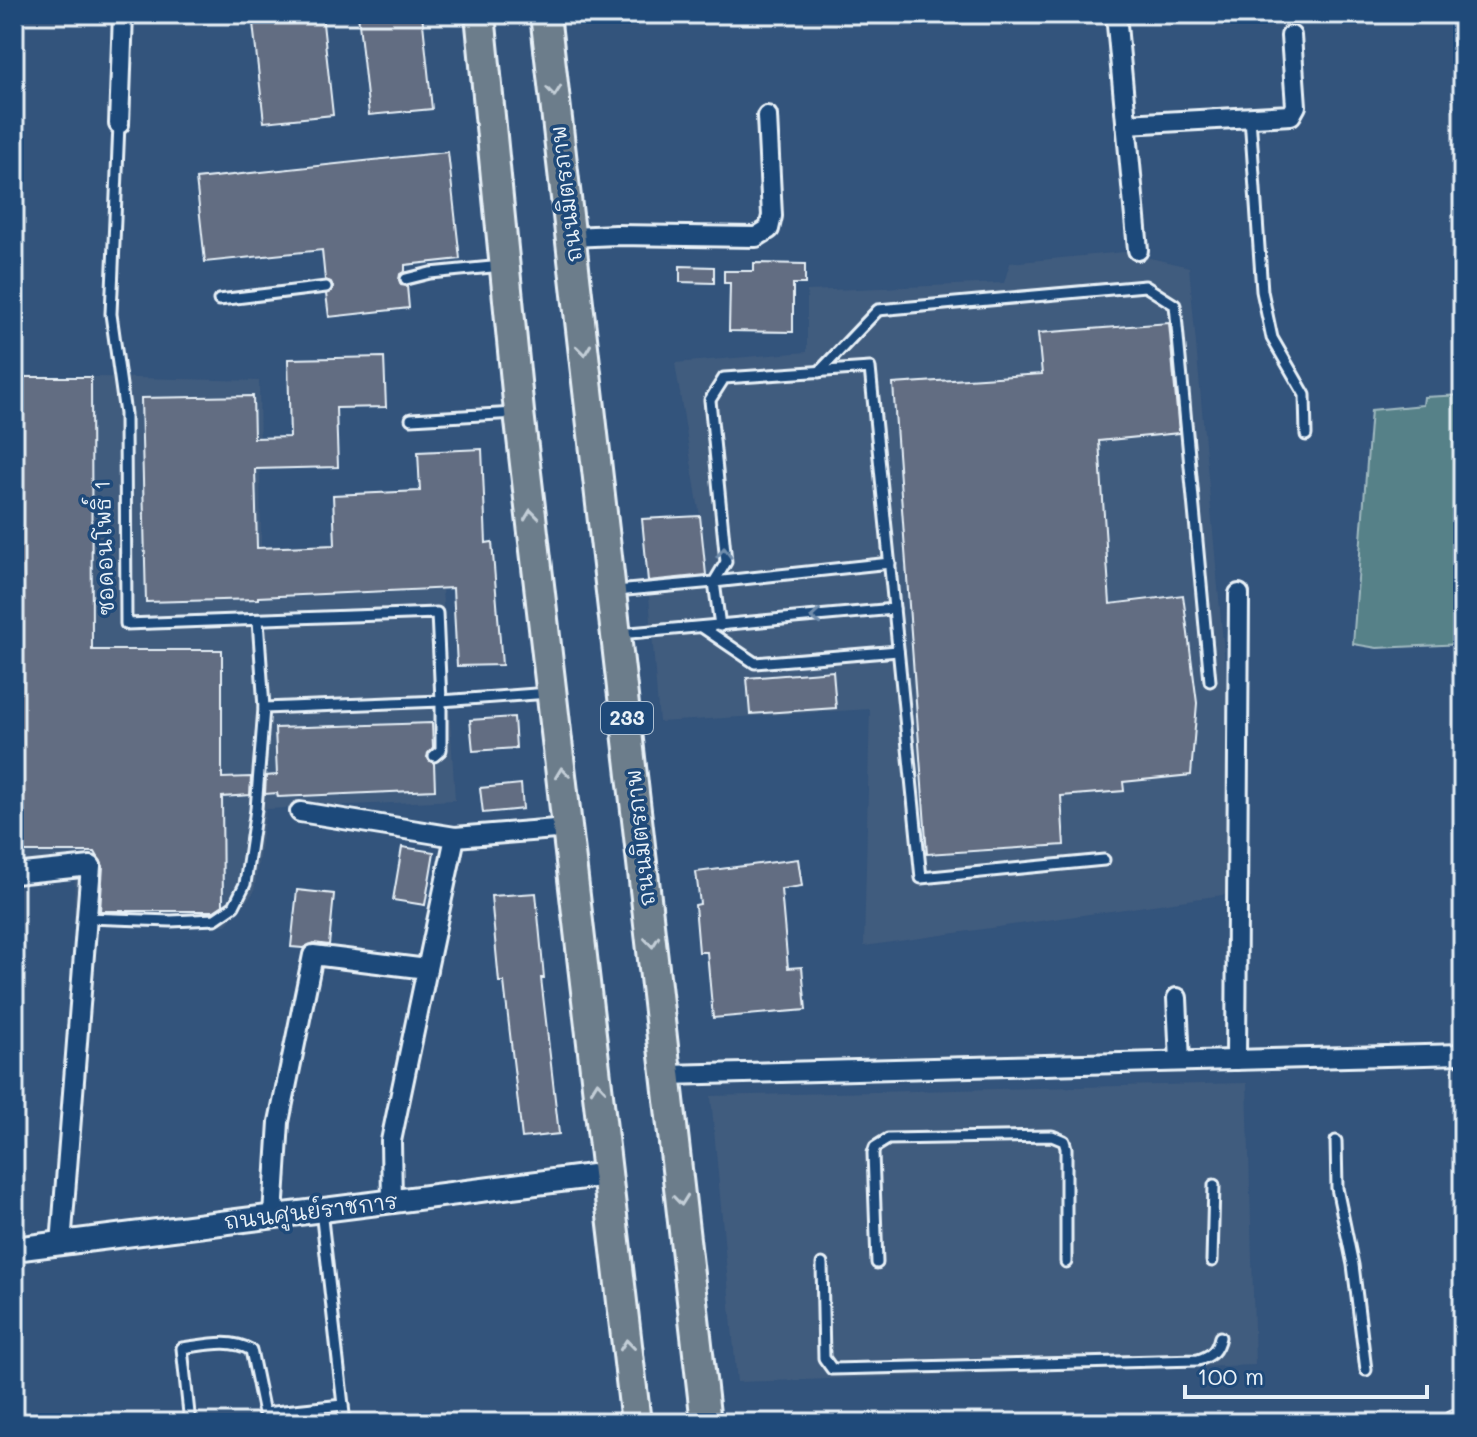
<svg xmlns="http://www.w3.org/2000/svg" width="1477" height="1437" font-family="Mali,'Playpen Sans Thai',sans-serif">
  <style>
    .built { fill: #415c7e }
    .green { fill: #578188; stroke: #a0b9c0; stroke-width: 2 }
    .building { fill: #626d82; stroke: #e8f1f8; stroke-width: 2 }
    .lines { fill: none; stroke-linecap: round; stroke-linejoin: round }
    .service-casing { stroke: #e8f1f8; stroke-width: 15 }
    .minor-casing { stroke: #e8f1f8; stroke-width: 24 }
    .tertiary-casing { stroke: #e8f1f8; stroke-width: 28 }
    .primary-casing { stroke: #e8f1f8; stroke-width: 34 }
    .service { stroke: #1f4a7a; stroke-width: 9 }
    .minor { stroke: #1f4a7a; stroke-width: 18 }
    .tertiary { stroke: #1f4a7a; stroke-width: 22 }
    .primary { stroke: #6c7d8b; stroke-width: 28 }
    .oneway { stroke: #c3ced7 }
    .oneway2 { stroke: #6f8dac }
    .labels { text-anchor: middle; stroke-width: 7; stroke-linejoin: round; paint-order: stroke }
    .shield { fill: #1f4a7a; stroke: #acbfd2; stroke-width: 2 }
    .shield-label { font-size: 20px; font-weight: bold; fill: #e8f1f8 }
    .street-label { font-size: 22px; fill: #e8f1f8; stroke: #1f4a7a }
  </style>
  <rect width="100%" height="100%" fill="#33547c"/>
  <filter id="ink" filterUnits="userSpaceOnUse"><feTurbulence type="fractalNoise" baseFrequency=".0125" numOctaves="2"/><feDisplacementMap in="SourceGraphic" scale="16" xChannelSelector="R" yChannelSelector="G"/><feConvolveMatrix kernelMatrix="1 2 1 2 8 2 1 2 1" color-interpolation-filters="sRGB"/></filter>
  <g filter="url(#ink)">
    <g class="built">
      <path d="M 1124,252 L 1189,267 L 1227,687 L 1229,894 L 864,946 L 870,709 L 659,722 L 648,582 L 706,576 L 700,516 L 675,363 L 807,352 L 807,291 L 1004,283 L 1010,263 Z"/>
      <path d="M 14,375 L 259,381 L 261,546 L 439,539 L 455,800 L 266,809 L 254,892 L 226,925 L 74,921 L 75,861 L 14,860 Z"/>
      <path d="M 1247,1083 L 1255,1365 L 737,1382 L 711,1096 Z"/>
    </g>
    <path class="green" d="M 1463,395 L 1463,644 L 1377,648 L 1353,644 L 1371,410 L 1423,405 L 1424,397 Z"/>
    <g class="building">
      <path d="M 252,14 L 322,14 L 333,115 L 264,122 Z"/>
      <path d="M 358,14 L 422,14 L 432,109 L 369,115 Z"/>
      <path d="M 448,152 L 460,259 L 405,265 L 405,271 L 400,274 L 399,280 L 401,285 L 407,286 L 409,308 L 329,317 L 326,294 L 333,287 L 331,282 L 325,280 L 322,250 L 205,262 L 196,179 Z"/>
      <path d="M 754,263 L 805,264 L 805,284 L 793,284 L 793,332 L 729,331 L 730,283 L 724,283 L 724,271 L 754,271 Z"/>
      <path d="M 680,266 L 714,267 L 714,283 L 680,282 Z"/>
      <path d="M 1169,323 L 1179,433 L 1099,441 L 1110,604 L 1183,595 L 1197,703 L 1191,775 L 1123,782 L 1124,791 L 1061,796 L 1064,845 L 927,854 L 893,384 L 1042,374 L 1038,333 Z"/>
      <path d="M 384,357 L 386,407 L 336,408 L 338,467 L 255,469 L 257,548 L 335,545 L 333,495 L 420,491 L 418,452 L 482,449 L 486,543 L 492,542 L 502,665 L 457,666 L 453,588 L 258,597 L 258,599 L 146,602 L 141,398 L 253,396 L 254,438 L 290,437 L 288,359 Z"/>
      <path d="M 14,377 L 91,377 L 92,650 L 222,650 L 222,778 L 251,777 L 250,795 L 222,797 L 223,905 L 214,911 L 100,911 L 103,866 L 95,852 L 14,852 Z"/>
      <path d="M 700,516 L 706,575 L 648,581 L 642,519 Z"/>
      <path d="M 833,671 L 836,708 L 750,714 L 747,678 Z"/>
      <path d="M 514,717 L 516,748 L 473,751 L 470,720 Z"/>
      <path d="M 432,723 L 433,747 L 427,757 L 434,763 L 435,790 L 278,797 L 277,793 L 265,794 L 266,776 L 277,775 L 275,728 Z"/>
      <path d="M 521,784 L 523,809 L 483,813 L 480,788 Z"/>
      <path d="M 402,847 L 434,852 L 425,905 L 393,900 Z"/>
      <path d="M 798,859 L 802,886 L 781,889 L 788,968 L 802,967 L 806,1010 L 713,1018 L 707,952 L 699,952 L 695,905 L 700,904 L 696,872 Z"/>
      <path d="M 297,890 L 334,894 L 329,945 L 314,943 L 303,948 L 291,947 Z"/>
      <path d="M 536,893 L 544,978 L 541,978 L 559,1134 L 522,1138 L 504,982 L 499,982 L 491,896 Z"/>
    </g>
    <g class="lines">
      <defs>
        <g id="service">
          <path d="M 1250,117 L 1262,291 L 1272,338 L 1305,395 L 1306,435"/>
          <path d="M 119,124 L 111,314 L 125,414 L 126,624 L 437,613 L 441,701 L 549,693"/>
          <path d="M 406,279 L 430,273 L 502,266"/>
          <path d="M 219,300 L 326,287"/>
          <path d="M 819,372 L 878,310 L 1145,286 L 1175,305 L 1210,681"/>
          <path d="M 411,419 L 516,413"/>
          <path d="M 616,591 L 714,582 L 726,562 L 710,400 L 724,378 L 870,368 L 921,878 L 1104,860"/>
          <path d="M 720,626 L 714,582 L 890,563"/>
          <path d="M 702,627 L 755,663 L 898,651"/>
          <path d="M 619,634 L 894,609"/>
          <path d="M 264,708 L 441,701 L 441,750 L 434,756"/>
          <path d="M 86,918 L 171,921 L 215,919 L 234,906 L 245,884 L 256,809 L 264,708 L 258,620"/>
          <path d="M 1336,1141 L 1337,1188 L 1353,1265 L 1366,1370"/>
          <path d="M 321,1210 L 345,1423"/>
          <path d="M 1212,1261 L 1214,1185"/>
          <path d="M 877,1263 L 873,1153 L 875,1147 L 888,1139 L 1052,1136 L 1064,1141 L 1066,1148 L 1066,1262"/>
          <path d="M 822,1264 L 824,1358 L 832,1369 L 1198,1360 C 1212,1356 1217,1350 1220,1337"/>
          <path d="M 190,1423 L 182,1348 C 206,1345 230,1338 251,1350 L 264,1413 L 343,1405"/>
        </g>
        <g id="minor">
          <path d="M 1116,14 L 1138,250"/>
          <path d="M 119,124 L 123,14"/>
          <path d="M 1126,124 L 1291,115 L 1296,106 L 1291,36"/>
          <path d="M 571,237 L 616,235 L 756,237 L 769,229 L 772,216 L 767,116"/>
          <path d="M 300,812 L 455,837 L 568,828"/>
          <path d="M 14,874 L 91,866 L 61,1244"/>
          <path d="M 427,969 L 455,837"/>
          <path d="M 1177,998 L 1180,1061"/>
          <path d="M 1236,1060 L 1239,594"/>
          <path d="M 667,1075 L 1463,1054"/>
          <path d="M 273,1215 L 279,1122 L 313,955 L 427,969 L 391,1141 L 392,1201"/>
          <path d="M 1454,1420 L 1463,1421"/>
        </g>
        <path id="tertiary" d="M 14,1249 L 608,1174"/>
        <g id="primary">
          <path d="M 480,14 L 519,412 L 636,1423"/>
          <path d="M 545,14 L 706,1423"/>
        </g>
      </defs>
      <use href="#service" class="service-casing"/>
      <use href="#minor" class="minor-casing"/>
      <use href="#tertiary" class="tertiary-casing"/>
      <use href="#primary" class="primary-casing"/>
      <use href="#service" class="service"/>
      <use href="#minor" class="minor"/>
      <use href="#tertiary" class="tertiary"/>
      <use href="#primary" class="primary"/>
    </g>
    <defs><path id="oneway-chevron" d="M-2-3.5L2.5 0L-2 3.5" fill="none" stroke-width="1.6" stroke-linecap="round" stroke-linejoin="round" transform="scale(2)"/></defs>
    <g class="oneway">
      <use href="#oneway-chevron" transform="translate(554 91) rotate(84)"/>
      <use href="#oneway-chevron" transform="translate(584 350) rotate(83)"/>
      <use href="#oneway-chevron" transform="translate(531 515) rotate(-97)"/>
      <use href="#oneway-chevron" transform="translate(562 773) rotate(-97)"/>
      <use href="#oneway-chevron" transform="translate(652 942) rotate(84)"/>
      <use href="#oneway-chevron" transform="translate(598 1087) rotate(-96)"/>
      <use href="#oneway-chevron" transform="translate(681 1200) rotate(84)"/>
      <use href="#oneway-chevron" transform="translate(627 1345) rotate(-96)"/>
    </g>
    <g class="oneway2">
      <use href="#oneway-chevron" transform="translate(724 553) rotate(-89)"/>
      <use href="#oneway-chevron" transform="translate(816 617) rotate(175)"/>
    </g>
  </g>
  <g class="labels">
    <rect class="shield" x="601" y="702" width="52" height="32" rx="6"/>
    <g class="shield-label">
      <text x="627" y="725">233</text>
    </g>
    <g class="street-label">
      <text transform="translate(566 194) rotate(-97)" y="8">ถนนมิตรภาพ</text>
      <text transform="translate(104 548) rotate(-92)" y="8">ซอดอนโพธิ์ 1</text>
      <text transform="translate(640 838) rotate(-96)" y="8">ถนนมิตรภาพ</text>
      <text transform="translate(311 1211) rotate(-7)" y="8">ถนนศูนย์ราชการ</text>
    </g>
  </g>
  <rect width="1477" height="1437" fill="none" stroke="#1f4a7a" stroke-width="48"/>
  <rect x="24" y="24" width="1429" height="1389" fill="none" stroke="#e8f1f8" stroke-width="3" filter="url(#ink)"/>
  <path d="M1185 1385v12h242v-12" fill="none" stroke="#e8f1f8" stroke-width="4"/>
  <text x="1197" y="1385" font-size="24" fill="#e8f1f8" stroke="#1f4a7a" stroke-width="6" paint-order="stroke">100 m</text>
</svg>
